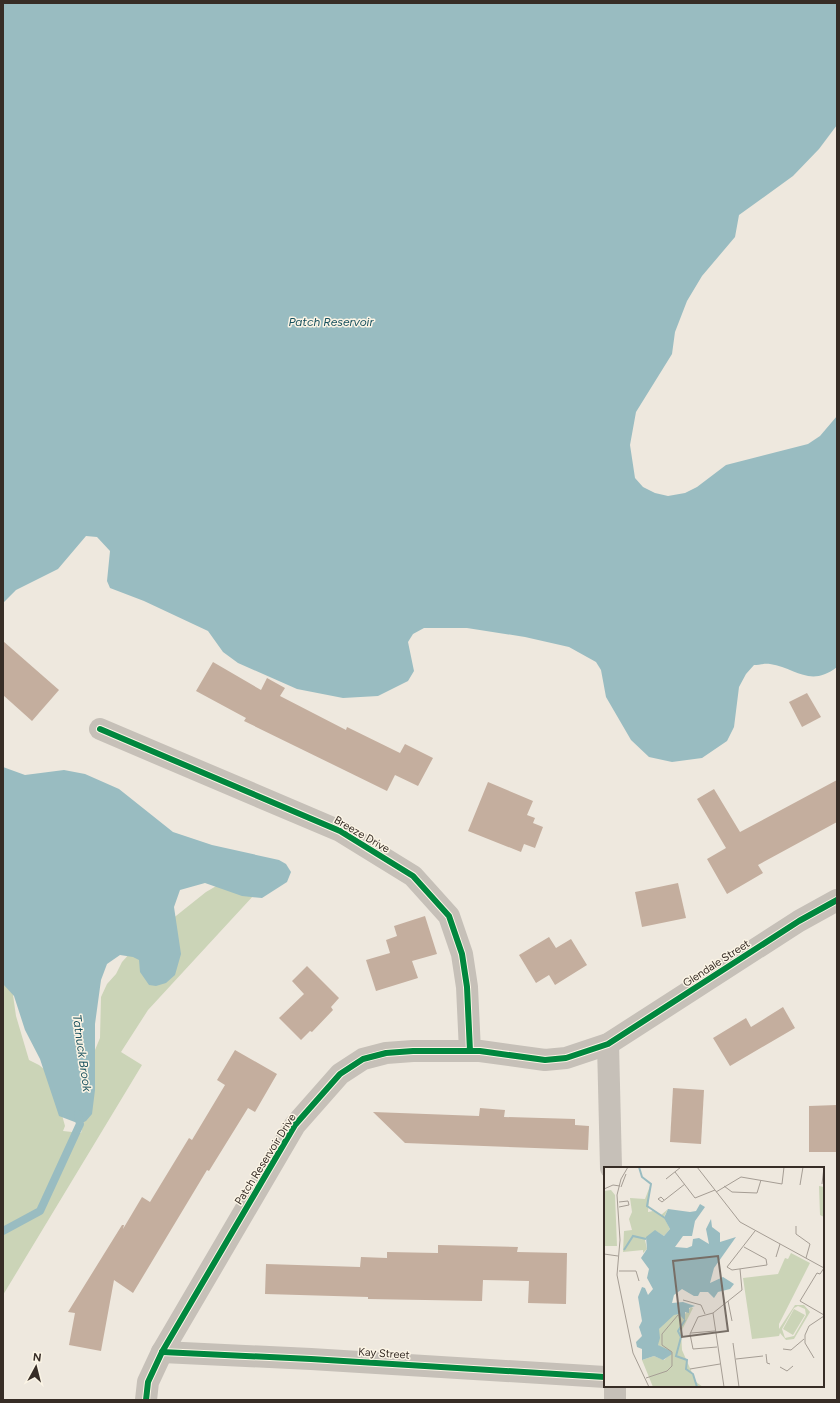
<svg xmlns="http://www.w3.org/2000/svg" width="840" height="1403" font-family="Figtree,sans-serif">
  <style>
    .green { fill: #cbd4b7 }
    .water { fill: #99bcc1 }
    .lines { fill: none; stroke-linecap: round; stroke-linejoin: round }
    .stream { stroke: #99bcc1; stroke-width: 8 }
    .building { fill: #c4ae9e }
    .street { stroke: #c6c0b8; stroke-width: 22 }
    .cycleway-casing { stroke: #fbf4e5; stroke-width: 8 }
    .cycleway { stroke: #00873e; stroke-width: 6 }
    .labels { text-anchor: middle; stroke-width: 3; stroke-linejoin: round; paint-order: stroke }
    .street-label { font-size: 11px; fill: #372d26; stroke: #fbf4e5 }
    .water-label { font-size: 12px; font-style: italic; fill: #17505d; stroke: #fbf4e5 }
    .inset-river { fill: none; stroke: #99bcc1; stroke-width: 2 }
    .inset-road { fill: none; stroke: #a59d94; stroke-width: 1 }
    .view { fill: #776e66; fill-opacity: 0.15; stroke: #776e66; stroke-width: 2 }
    .inset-edge { fill: none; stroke: #372d26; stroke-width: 2 }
  </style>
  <rect width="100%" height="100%" fill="#eee8de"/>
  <path class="green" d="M 218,885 L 254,895 L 148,1010 L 121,1052 L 142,1065 L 3,1295 L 3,980 L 12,988 L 16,1016 L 29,1060 L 39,1065 L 51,1075 L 65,1126 L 63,1131 L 81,1133 L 86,1113 L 95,1050 L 100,1038 L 101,997 L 107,984 L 116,974 L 122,962 L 132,951 L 206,892 Z"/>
  <g class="water">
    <path d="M 3,3 L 837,3 L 837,125 L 819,149 L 793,176 L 739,215 L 735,237 L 702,276 L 687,301 L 675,332 L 672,354 L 636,412 L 630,445 L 635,478 L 643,487 L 655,493 L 668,496 L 685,493 L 697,487 L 726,465 L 808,444 L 820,436 L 837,416 L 837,667 C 810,688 796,668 770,664 C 765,663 759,665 754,665 L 746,674 L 739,687 L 734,727 L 727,741 L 702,758 L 672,762 L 649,757 L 631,740 L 606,697 L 601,670 L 596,662 L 569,647 L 525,637 L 467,628 L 424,628 L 413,634 L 408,642 L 414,671 L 408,681 L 378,696 L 343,698 L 297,689 L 238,663 L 223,652 L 208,631 L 144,601 L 110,588 L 107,581 L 110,551 L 97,537 L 86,536 L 58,569 L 16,590 L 3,603 Z"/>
    <path d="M 3,767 L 25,775 L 64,770 L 85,774 L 119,789 L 173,832 L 212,845 L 279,860 L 286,864 L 291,872 L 287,882 L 262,898 L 242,896 L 205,883 L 180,890 L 174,907 L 181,954 L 175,975 L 166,983 L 156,986 L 149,985 L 140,972 L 139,960 L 133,957 L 120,955 L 107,964 L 101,980 L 95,1024 L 95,1090 L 92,1114 L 86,1121 L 80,1124 L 59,1116 L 40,1059 L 25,1030 L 14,996 L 3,984 Z"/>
  </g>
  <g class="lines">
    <path class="stream" d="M 3,1231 L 40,1211 L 80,1124 L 78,1114"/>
  </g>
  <g class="building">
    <path d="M 3,641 L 59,690 L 32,721 L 3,695 Z"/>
    <path d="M 213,662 L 261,690 L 267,678 L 285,688 L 280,696 L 346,730 L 347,727 L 400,753 L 405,744 L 433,758 L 418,786 L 395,775 L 387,791 L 244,721 L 246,718 L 196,691 Z"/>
    <path d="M 807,693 L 821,717 L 802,727 L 789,702 Z"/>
    <path d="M 837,780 L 837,822 L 758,865 L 763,873 L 727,894 L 707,859 L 726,848 L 697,799 L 714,789 L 740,832 Z"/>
    <path d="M 488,782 L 533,801 L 527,815 L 535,818 L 533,823 L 543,827 L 535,848 L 524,844 L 521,852 L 468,831 Z"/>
    <path d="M 678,883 L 686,918 L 642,927 L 635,892 Z"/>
    <path d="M 425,916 L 437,954 L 412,961 L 418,978 L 376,991 L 366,960 L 390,953 L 386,940 L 397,936 L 394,926 Z"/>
    <path d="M 549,937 L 556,948 L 571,939 L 587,965 L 555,985 L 549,975 L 536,983 L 519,955 Z"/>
    <path d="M 307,966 L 339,998 L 331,1007 L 333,1010 L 312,1032 L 310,1031 L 301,1040 L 279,1018 L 304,994 L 292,981 Z"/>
    <path d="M 783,1007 L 795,1028 L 730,1066 L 713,1038 L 746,1018 L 751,1027 Z"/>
    <path d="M 235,1050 L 277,1074 L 255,1112 L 248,1108 L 209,1171 L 207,1170 L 133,1293 L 114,1280 L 101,1351 L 69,1345 L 75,1313 L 68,1312 L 122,1225 L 124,1225 L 123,1229 L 142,1197 L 150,1202 L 189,1138 L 192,1140 L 225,1085 L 217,1080 Z"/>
    <path d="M 673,1088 L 704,1090 L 701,1144 L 670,1142 Z"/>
    <path d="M 837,1105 L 837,1152 L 809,1152 L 809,1106 Z"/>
    <path d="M 480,1108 L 505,1110 L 504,1117 L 575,1119 L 575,1125 L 589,1126 L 588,1150 L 405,1143 L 373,1112 L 479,1116 Z"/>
    <path d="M 438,1245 L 518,1247 L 517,1252 L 567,1253 L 566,1304 L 528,1303 L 529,1281 L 483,1280 L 482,1301 L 368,1299 L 368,1297 L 265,1294 L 266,1264 L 360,1267 L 361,1257 L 387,1258 L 387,1252 L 438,1253 Z"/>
  </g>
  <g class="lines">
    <g class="street">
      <path d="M 100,729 L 340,831 L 413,876 L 449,916 L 462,954 L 467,987 L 470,1051"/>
      <path d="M 608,1044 L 611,1168"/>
      <path d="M 162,1352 L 311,1359 L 605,1377"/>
      <path d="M 615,1386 L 615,1400"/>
      <path d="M 146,1400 L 148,1382 L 162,1352 L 295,1125 L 340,1074 L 363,1059 L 386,1053 L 413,1051 L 480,1051 L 545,1060 L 566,1058 L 608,1044 L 799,921 L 837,900"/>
    </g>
    <defs>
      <g id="cycleway">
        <path d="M 100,729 L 340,831 L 413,876 L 449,916 L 462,954 L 467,987 L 470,1051"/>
        <path d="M 162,1352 L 311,1359 L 605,1377"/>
        <path d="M 146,1400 L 148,1382 L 162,1352 L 295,1125 L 340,1074 L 363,1059 L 386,1053 L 413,1051 L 480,1051 L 545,1060 L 566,1058 L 608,1044 L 799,921 L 837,900"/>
      </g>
    </defs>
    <use href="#cycleway" class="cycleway-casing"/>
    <use href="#cycleway" class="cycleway"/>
  </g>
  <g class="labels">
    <g class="street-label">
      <text transform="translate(362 834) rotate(30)" y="4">Breeze Drive</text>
      <text transform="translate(716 963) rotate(-33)" y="4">Glendale Street</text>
      <text transform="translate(265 1159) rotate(-58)" y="4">Patch Reservoir Drive</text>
      <text transform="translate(384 1353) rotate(4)" y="4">Kay Street</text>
    </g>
    <g class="water-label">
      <text x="331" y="326">Patch Reservoir</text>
      <text transform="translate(82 1053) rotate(82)" y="4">Tatnuck Brook</text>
    </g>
  </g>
  <g transform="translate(604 1167)">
    <rect width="220" height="220" fill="#eee8de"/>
    <path d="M 46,19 L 44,45 L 49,44 L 57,48 L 64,42 L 60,50 L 66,62 L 60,69 L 52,64 L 41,73 L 43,82 L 39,86 L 39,83 L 19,85 L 20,64 L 28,63 L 25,52 L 28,45 L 26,31 L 41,32 ZM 215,19 L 220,20 L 220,50 L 216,48 ZM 7,23 L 11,28 L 13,79 L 0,79 L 0,24 ZM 187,86 L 206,96 L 175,157 L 175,162 L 191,138 L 200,138 L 206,145 L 190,172 L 182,173 L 176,166 L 175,169 L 148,172 L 139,111 L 174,107 L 181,91 L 184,92 ZM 194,139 L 201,142 L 202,148 L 190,169 L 181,171 L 178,162 L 190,141 ZM 87,140 L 89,141 L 77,165 L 78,183 L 92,215 L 99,220 L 49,220 L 38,193 L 50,189 L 60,193 L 65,188 L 54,178 L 55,162 L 69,147 L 75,146 L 81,154 L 81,147 ZM 190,142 L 201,148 L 189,168 L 179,162 Z" fill="#cbd4b7" fill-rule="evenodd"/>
    <path d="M 96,37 L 101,40 L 91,54 L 88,69 L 79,69 L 71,80 L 83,81 L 88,79 L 89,72 L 95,71 L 105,77 L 102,62 L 107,52 L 108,60 L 116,66 L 116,75 L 132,70 L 110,101 L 106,116 L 119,110 L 130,117 L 126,122 L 114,125 L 110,131 L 104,125 L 96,125 L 94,129 L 90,129 L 78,122 L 70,128 L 68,136 L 79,135 L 91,139 L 85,141 L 85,146 L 81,145 L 81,154 L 75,147 L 70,148 L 55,162 L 56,171 L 54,178 L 67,184 L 68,187 L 59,193 L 50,189 L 38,193 L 38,182 L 33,180 L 32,175 L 38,169 L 35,160 L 38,154 L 34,130 L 38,120 L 41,121 L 44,128 L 49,122 L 43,111 L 45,102 L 37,91 L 43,82 L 42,70 L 51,63 L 60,69 L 66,62 L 60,51 L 64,42 L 86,45 L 92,44 Z" fill="#99bcc1"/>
    <path class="inset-river" d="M 35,0 L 38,10 L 47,17 L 43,39 L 61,51M 20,83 L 29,69 L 42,72M 81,153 L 74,164 L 77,170 L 72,189 L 83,193 L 82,202 L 89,207 L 93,220"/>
    <path class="inset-road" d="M 24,0 L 17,12 L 13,28 L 16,73 L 13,108 L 29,186 L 45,220M 93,0 L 136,55 L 220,101M 71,5 L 91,31 L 111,23M 62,12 L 77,0M 218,17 L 220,0M 196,18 L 199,0M 120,19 L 128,25 L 153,26 L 157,13M 17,20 L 22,7M 0,22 L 9,18 L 16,19M 112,25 L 137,10 L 178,17 L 180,0M 60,33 L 57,30 L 54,32 L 58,35 L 81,17M 15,35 L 24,34 L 25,38 L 15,40M 192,59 L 192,67 L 206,77 L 202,91M 140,80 L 162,92 L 163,98 L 128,103 L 123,100 L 151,64M 0,87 L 14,89M 172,90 L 176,77M 220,101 L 216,107 L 213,106 L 196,134 L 220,148M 15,104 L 32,104 L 35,114M 0,127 L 0,141M 79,133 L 97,138 L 101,147M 124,134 L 128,154M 109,146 L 120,220M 87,166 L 111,164M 129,176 L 135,220M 113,180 L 89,182 L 86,167 L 94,150 L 109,146 L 138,123 L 136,102M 179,182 L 187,183 L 200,172M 162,187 L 163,196 L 166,197M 210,191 L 201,176 L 201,168 L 205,159 L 220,149M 132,192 L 159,189M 176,200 L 183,204 L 189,199M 86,202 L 116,197M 42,211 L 63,204 L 68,199 L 68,185 L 58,178 L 58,167 L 74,148"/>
    <path class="view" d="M 114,89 L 124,164 L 78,170 L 69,94 Z"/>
    <rect width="220" height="220" class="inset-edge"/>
  </g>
  <rect width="840" height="1403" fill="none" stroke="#372d26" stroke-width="8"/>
  <g transform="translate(36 1367) rotate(7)" stroke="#fbf4e5" stroke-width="3" paint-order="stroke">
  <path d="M0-3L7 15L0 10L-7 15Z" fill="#372d26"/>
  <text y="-6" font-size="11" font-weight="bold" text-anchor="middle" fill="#372d26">N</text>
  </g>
</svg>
